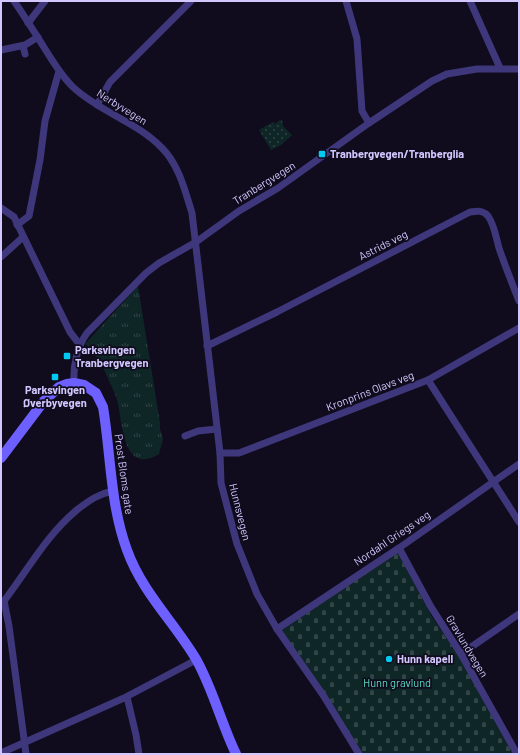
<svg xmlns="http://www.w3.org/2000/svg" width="520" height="755" font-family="Barlow,sans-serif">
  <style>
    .grass { fill: url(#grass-tufts) }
    .cemetery { fill: url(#cemetery-stones) }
    .park { fill: url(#park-dots) }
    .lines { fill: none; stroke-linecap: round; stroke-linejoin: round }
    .street { stroke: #3e377c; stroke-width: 7 }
    .secondary { stroke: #6e60fe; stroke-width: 10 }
    .poi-dot { fill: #02c9f1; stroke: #100c1d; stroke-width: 1.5 }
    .labels { text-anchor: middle; stroke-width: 3.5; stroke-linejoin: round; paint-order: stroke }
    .street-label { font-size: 11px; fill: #d2c8ff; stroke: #100c1d }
    .poi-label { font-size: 11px; font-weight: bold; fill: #d2c8ff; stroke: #100c1d; text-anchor: start }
    .park-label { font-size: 11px; fill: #55ddc4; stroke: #100c1d }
  </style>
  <defs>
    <pattern id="grass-tufts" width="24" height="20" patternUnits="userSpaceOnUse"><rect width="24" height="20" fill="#0f2627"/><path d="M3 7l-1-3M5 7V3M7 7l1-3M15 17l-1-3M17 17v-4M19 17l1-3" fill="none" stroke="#314447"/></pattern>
    <pattern id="cemetery-stones" width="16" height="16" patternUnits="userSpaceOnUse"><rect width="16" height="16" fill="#0f2627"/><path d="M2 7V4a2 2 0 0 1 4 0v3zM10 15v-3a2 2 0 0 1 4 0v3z" fill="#314447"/></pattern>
    <pattern id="park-dots" width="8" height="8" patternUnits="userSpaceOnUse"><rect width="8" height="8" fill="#0f2627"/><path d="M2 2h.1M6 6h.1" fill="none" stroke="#314447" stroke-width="1.8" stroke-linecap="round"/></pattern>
  </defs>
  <rect width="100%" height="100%" fill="#100c1d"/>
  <path class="grass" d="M 138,286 L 160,423 L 160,429 L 163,439 L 159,454 C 152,458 144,462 136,457 C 122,449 121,414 117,400 C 116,395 113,390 111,385 C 104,369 99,356 85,344 Z"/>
  <path class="cemetery" d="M 398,553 L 432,617 L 462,661 L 513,754 L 363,754 L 282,630 L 359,576 Z"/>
  <path class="park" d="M 280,120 L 282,120 L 283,126 L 292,135 L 281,145 L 271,150 L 259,130 L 273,122 L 275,124 Z"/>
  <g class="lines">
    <g class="street">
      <path d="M 14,1 C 25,17 35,33 45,49 C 54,63 62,77 74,88 C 100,112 137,122 162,148 C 179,165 185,191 192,213 L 220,453 L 221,483 L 237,544 L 257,594 L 277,629 L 323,695 L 359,754"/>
      <path d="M 346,1 L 357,39 L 362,111 L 369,123"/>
      <path d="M 470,1 L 500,68"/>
      <path d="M 28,23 L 45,1"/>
      <path d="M 23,46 L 25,54"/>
      <path d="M 1,50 L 25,45 L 38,37"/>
      <path d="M 97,105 L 110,82 L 191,1"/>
      <path d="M 1,208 L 14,217 L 70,332 L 80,345"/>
      <path d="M 17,225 L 29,216 L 40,160 L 45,121 L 59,71"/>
      <path d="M 1,257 L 23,237"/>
      <path d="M 207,346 L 277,312 L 470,212 C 477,211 483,210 488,216 C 494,224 496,237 499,248 C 505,266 512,283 519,301"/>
      <path d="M 428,380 L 519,522"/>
      <path d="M 74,383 C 73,366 77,347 87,333 L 146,273 L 159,263 L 196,242 L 239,211 L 278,188 L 369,123 L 432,81 L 447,74 L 477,69 L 519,69"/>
      <path d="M 185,436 L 198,431 L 217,429"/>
      <path d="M 220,453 L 239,453 L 428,380 L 519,328"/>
      <path d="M 399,548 L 431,607 L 461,654 L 517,754"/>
      <path d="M 4,601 L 9,626 L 26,754"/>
      <path d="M 1,605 C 27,572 45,536 78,509 C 90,500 98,494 113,491"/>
      <path d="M 277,629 L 399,548 L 519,464"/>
      <path d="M 461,654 L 519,614"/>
      <path d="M 127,697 L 136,735 L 139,754"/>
      <path d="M 1,753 L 124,698 L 196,660"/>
    </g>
    <path class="secondary" d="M 1,458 L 44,401 L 59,387 L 67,384 L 74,383 L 84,385 L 96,393 L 103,407 C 111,455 110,504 127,550 C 142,592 174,622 196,659 C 213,689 221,723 236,754"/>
  </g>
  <g class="poi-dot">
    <rect x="318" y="150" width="8" height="8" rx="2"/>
    <rect x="63" y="352" width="8" height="8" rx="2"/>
    <rect x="51" y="373" width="8" height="8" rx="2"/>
    <circle cx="389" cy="659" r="4"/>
  </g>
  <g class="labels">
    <g class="street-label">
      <text transform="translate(122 107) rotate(32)" y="4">Nerbyvegen</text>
      <text transform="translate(264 183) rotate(-32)" y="4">Tranbergvegen</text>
      <text transform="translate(383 245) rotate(-27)" y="4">Astrids veg</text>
      <text transform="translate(370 391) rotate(-21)" y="4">Kronprins Olavs veg</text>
      <text transform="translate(124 474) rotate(82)" y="4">Prost Bloms gate</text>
      <text transform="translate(240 512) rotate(76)" y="4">Hunnsvegen</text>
      <text transform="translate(392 538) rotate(-34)" y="4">Nordahl Griegs veg</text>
      <text transform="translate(467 646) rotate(59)" y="4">Gravlundvegen</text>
    </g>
    <g class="poi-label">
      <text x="330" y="158">Tranbergvegen/Tranberglia</text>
      <text x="75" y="354">Parksvingen<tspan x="75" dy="13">Tranbergvegen</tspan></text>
      <text x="55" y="394" text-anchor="middle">Parksvingen<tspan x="55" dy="13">Øverbyvegen</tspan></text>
      <text x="397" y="663">Hunn kapell</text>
    </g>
    <g class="park-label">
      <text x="397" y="687">Hunn gravlund</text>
    </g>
  </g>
  <rect width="520" height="755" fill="none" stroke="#d2c8ff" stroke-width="4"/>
</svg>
